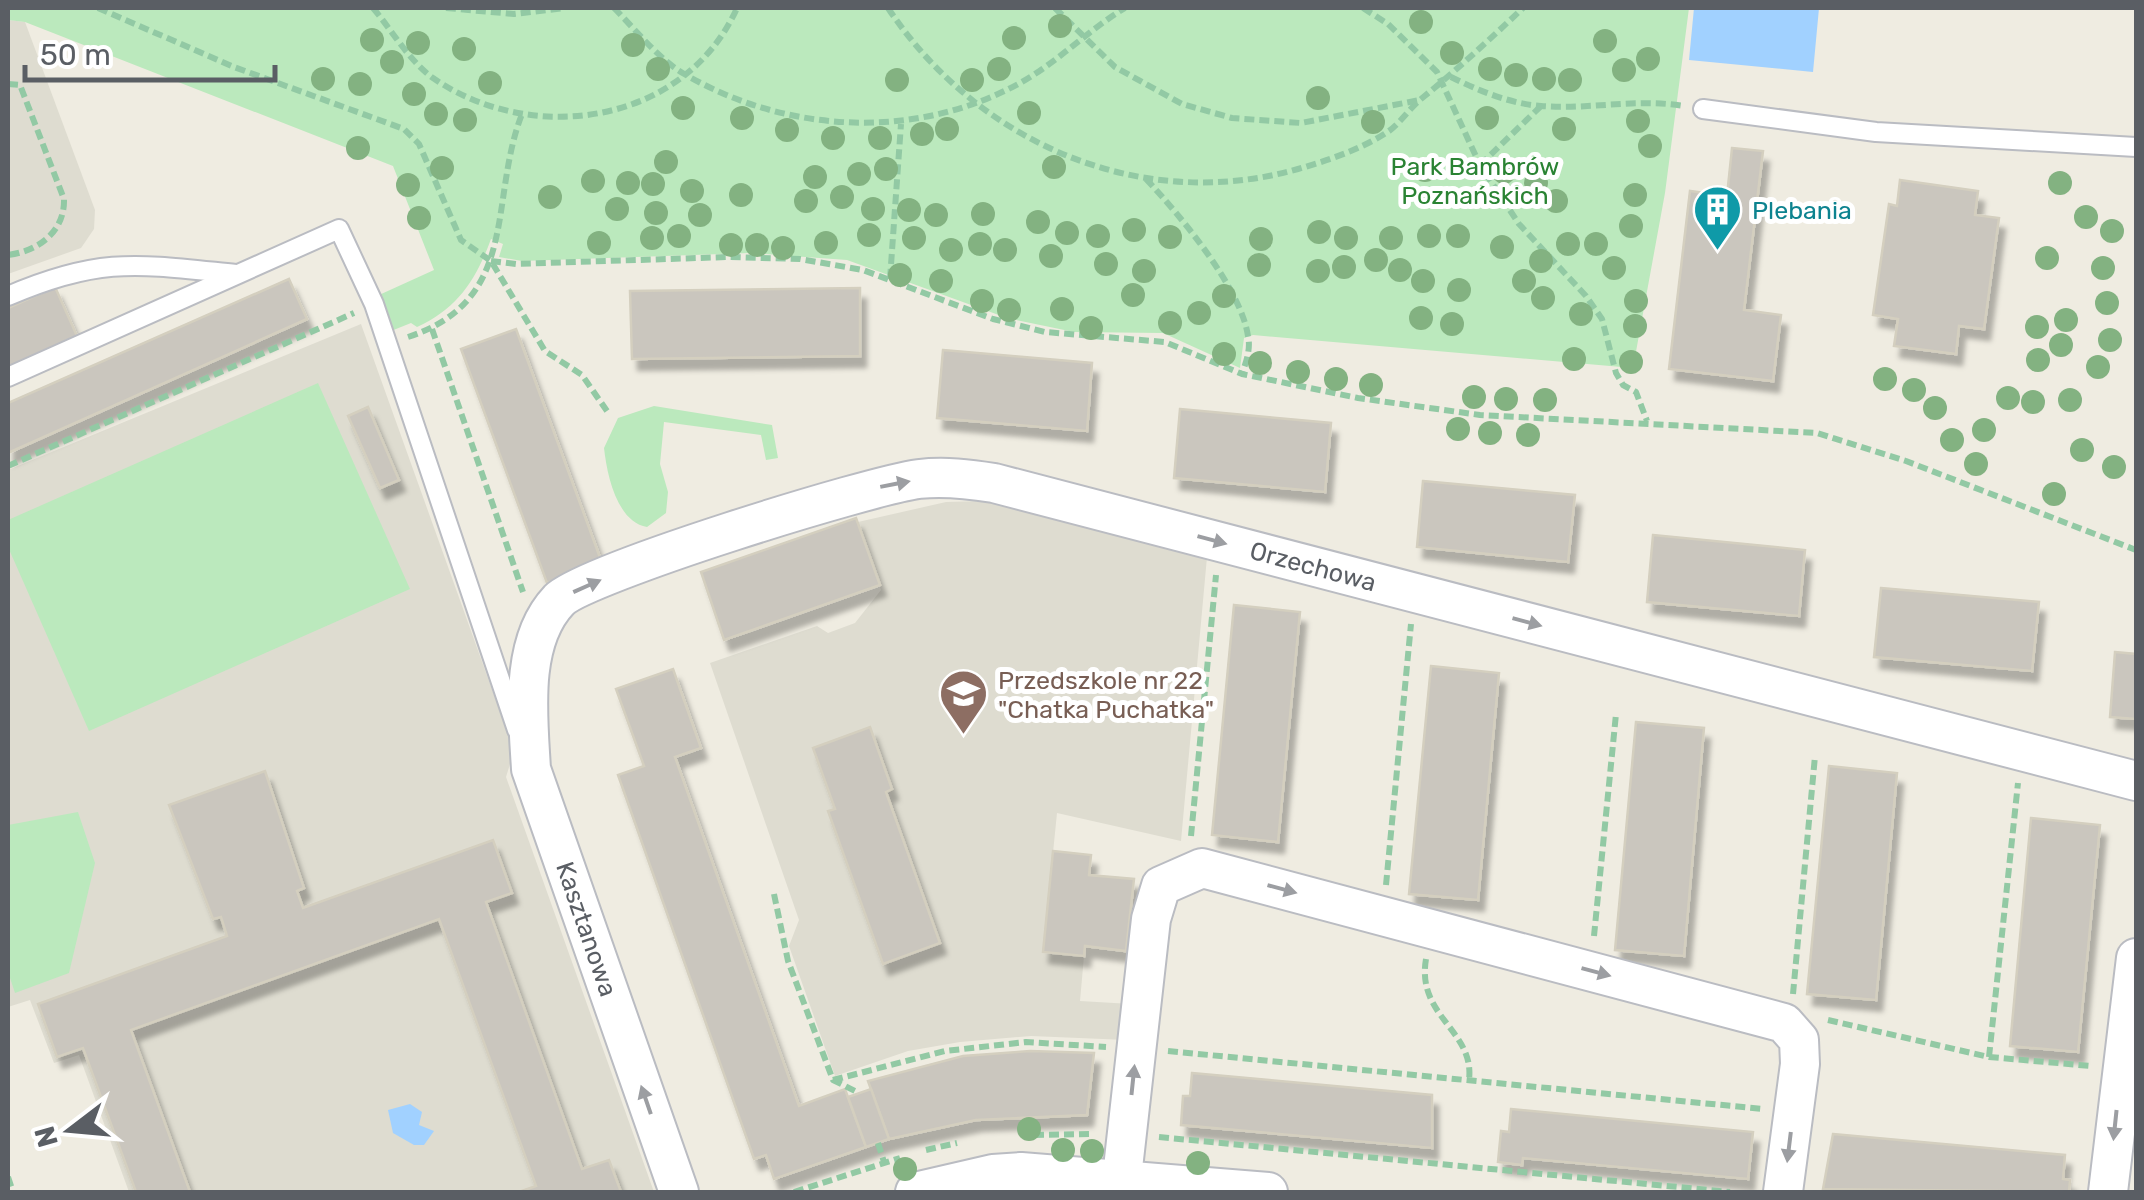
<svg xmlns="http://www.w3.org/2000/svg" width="2144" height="1200" font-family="Rubik,sans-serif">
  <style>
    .education { fill: #dedcd0 }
    .green { fill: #bbe9bd }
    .water { fill: #a1d1ff }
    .building { fill: #cac6be; stroke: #d4cfbf; stroke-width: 2.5; filter: url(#shadow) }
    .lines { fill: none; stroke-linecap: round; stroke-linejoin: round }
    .lane-casing { stroke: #babcc2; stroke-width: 22 }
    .street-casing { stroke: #babcc2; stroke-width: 42 }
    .path { stroke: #92c9a4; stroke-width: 6; stroke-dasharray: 10 5; stroke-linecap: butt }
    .lane { stroke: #fff; stroke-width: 18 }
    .street { stroke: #fff; stroke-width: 38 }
    .tree { fill: #83b281 }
    .oneway { fill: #9c9ea2 }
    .labels { text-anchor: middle; stroke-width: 10; stroke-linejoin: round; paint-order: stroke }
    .park-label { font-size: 25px; fill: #2a8333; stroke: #fff }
    .culture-label { font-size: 25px; fill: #0d838f; stroke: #fff; text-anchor: start }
    .street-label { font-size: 25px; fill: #5a5e64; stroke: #fff }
    .education-label { font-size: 25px; fill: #785e54; stroke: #fff; text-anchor: start }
  </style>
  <defs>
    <filter id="shadow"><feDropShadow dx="6" dy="11" stdDeviation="2.5" flood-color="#0004"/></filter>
  </defs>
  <rect width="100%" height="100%" fill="#efece1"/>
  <g class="education">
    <path d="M 8,20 L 25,22 L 95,210 L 94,229 L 81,248 L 8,274 Z"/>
    <path d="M 361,324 L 514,751 L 506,777 L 654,1192 L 129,1192 L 79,1055 L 54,1063 L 30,1000 L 8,1007 L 8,470 Z"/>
    <path d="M 983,501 L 1207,557 L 1181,841 L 1057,813 L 1043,952 L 1084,956 L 1080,1001 L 1131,1004 L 1127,1040 L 1031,1036 L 960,1042 L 908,1051 L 835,1076 L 789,946 L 799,920 L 710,663 L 817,626 L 828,633 L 855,623 L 881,590 L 858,522 L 946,502 Z"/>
  </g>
  <g class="green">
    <path d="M 8,8 L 1689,8 L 1665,193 L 1633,368 L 1253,335 L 1244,338 L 1240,368 L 1163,333 L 1074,332 L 1007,318 L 847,260 L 750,253 L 522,261 L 499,257 L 503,244 L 491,239 C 476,280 457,309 417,327 L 411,323 L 391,331 L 379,295 L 434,270 L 393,166 L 25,22 L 8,20 Z"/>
    <path d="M 318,383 L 410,589 L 89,731 L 8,547 L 8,520 Z"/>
    <path d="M 654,406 L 772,425 L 778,458 L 766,460 L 761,435 L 664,422 L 660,464 L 668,492 L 666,513 L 647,527 C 617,522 607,475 604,448 L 618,418 Z"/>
    <path d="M 78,812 L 95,863 L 69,973 L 15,993 L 8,972 L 8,825 Z"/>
  </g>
  <g class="water">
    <path d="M 1694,8 L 1819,8 L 1813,72 L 1689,60 Z"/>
    <path d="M 410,1104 L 422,1112 L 419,1125 L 434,1131 L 424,1145 L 414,1145 L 393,1133 L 388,1110 Z"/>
  </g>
  <g class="building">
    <path d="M 1732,148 L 1763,151 L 1744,310 L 1781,315 L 1773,381 L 1669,369 L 1690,191 L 1727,196 Z"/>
    <path d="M 1900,180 L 1978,191 L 1975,215 L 1999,218 L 1984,329 L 1959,326 L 1956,354 L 1894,346 L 1898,319 L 1873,315 L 1889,204 L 1897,206 Z"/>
    <path d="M 289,279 L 307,319 L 8,453 L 8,403 Z"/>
    <path d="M 55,287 L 77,336 L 8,367 L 8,308 Z"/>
    <path d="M 860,288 L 860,356 L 632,359 L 630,291 Z"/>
    <path d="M 516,329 L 602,563 L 547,583 L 461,349 Z"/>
    <path d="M 943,350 L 1092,363 L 1087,431 L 937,418 Z"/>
    <path d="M 368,407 L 399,480 L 380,488 L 348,416 Z"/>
    <path d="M 1180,409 L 1331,423 L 1325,492 L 1174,478 Z"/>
    <path d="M 1423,481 L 1575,495 L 1568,562 L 1417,547 Z"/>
    <path d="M 856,518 L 880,585 L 724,640 L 701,572 Z"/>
    <path d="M 1653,535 L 1805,550 L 1799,616 L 1647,602 Z"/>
    <path d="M 1881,588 L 2039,602 L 2032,671 L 1874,657 Z"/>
    <path d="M 1234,605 L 1300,612 L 1278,842 L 1212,835 Z"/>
    <path d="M 2115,652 L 2136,654 L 2136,719 L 2110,717 Z"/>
    <path d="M 1431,666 L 1499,673 L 1478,900 L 1409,894 Z"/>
    <path d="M 673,669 L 701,748 L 675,757 L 799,1106 L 845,1089 L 866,1147 L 774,1179 L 766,1155 L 754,1159 L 618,775 L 644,766 L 616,689 Z"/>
    <path d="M 1636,722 L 1704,728 L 1684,956 L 1615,950 Z"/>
    <path d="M 870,727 L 892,789 L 886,792 L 940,943 L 883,964 L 828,811 L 835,809 L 813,748 Z"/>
    <path d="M 1829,766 L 1897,773 L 1876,1000 L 1807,994 Z"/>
    <path d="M 265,771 L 304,888 L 297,891 L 303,908 L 493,840 L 512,893 L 486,902 L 582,1169 L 609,1160 L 621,1192 L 519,1192 L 536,1186 L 439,919 L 131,1030 L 190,1192 L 136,1192 L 83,1048 L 57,1057 L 38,1004 L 227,936 L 221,917 L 213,919 L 169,805 Z"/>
    <path d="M 2031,818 L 2100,825 L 2078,1052 L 2010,1046 Z"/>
    <path d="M 1053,851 L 1091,855 L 1089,875 L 1134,879 L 1126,951 L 1085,946 L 1084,956 L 1043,952 Z"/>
    <path d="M 1030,1051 L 1094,1053 L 1087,1115 L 976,1120 L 889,1139 L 868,1081 L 963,1056 Z"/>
    <path d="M 1192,1073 L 1432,1095 L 1432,1148 L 1181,1125 L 1183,1096 L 1190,1096 Z"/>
    <path d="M 871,1089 L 889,1139 L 866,1147 L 848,1097 Z"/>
    <path d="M 1511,1109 L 1753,1132 L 1748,1179 L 1523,1158 L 1522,1165 L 1498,1162 L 1501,1131 L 1509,1132 Z"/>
    <path d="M 1833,1134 L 2065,1155 L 2063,1179 L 2070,1180 L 2069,1192 L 1823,1189 Z"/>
  </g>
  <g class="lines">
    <defs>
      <g id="lane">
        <path d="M 1703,109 L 1876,132 L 2136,147"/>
        <path d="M 8,296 C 101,256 138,264 236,274"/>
        <path d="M 8,377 L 339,229 L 374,304 L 517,730"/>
      </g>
      <g id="street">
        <path d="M 1122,1177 L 1151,919 L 1161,886 L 1202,868 L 1784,1023 L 1799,1040 L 1800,1064 L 1783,1192"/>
        <path d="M 679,1192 L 531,769 C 528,716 519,642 559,600 C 586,573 871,485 919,479 C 945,476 969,479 994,483 L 2136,781"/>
        <path d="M 915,1192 L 993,1174 L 1021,1172 L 1268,1192"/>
        <path d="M 2108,1192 L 2136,958"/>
      </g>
    </defs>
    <use href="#lane" class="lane-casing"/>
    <use href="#street" class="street-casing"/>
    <g class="path">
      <path d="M 98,8 L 234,67 L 404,129 L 419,144 L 461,240 L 491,261 L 545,351 L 582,375 L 607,411"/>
      <path d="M 373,8 C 391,29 410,62 433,78 C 533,147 685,124 737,8"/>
      <path d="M 446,8 L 514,14 L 565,8"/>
      <path d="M 614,8 C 636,30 659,60 686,75 C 789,134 916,140 1020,83 C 1058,62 1088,30 1125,8"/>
      <path d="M 888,8 C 977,142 1139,214 1298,169 C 1329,160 1362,149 1389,131 C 1401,122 1410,108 1421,99 C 1457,70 1490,39 1523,8"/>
      <path d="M 1055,8 L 1115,67 L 1182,104 L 1232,118 L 1301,123 L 1420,100"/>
      <path d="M 1363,8 L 1388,24 L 1437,72 L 1480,165 L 1519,224 L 1586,296 L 1602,319 L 1616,373 L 1623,385 L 1636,392 L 1647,421"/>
      <path d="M 1451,77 C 1477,90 1511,104 1541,106 C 1589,110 1635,98 1684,106"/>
      <path d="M 8,84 L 20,85 L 64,199 C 65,231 39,251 8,255"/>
      <path d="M 1480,165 L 1540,107"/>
      <path d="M 1146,179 C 1179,214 1241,288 1248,336 C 1251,349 1246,362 1242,374"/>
      <path d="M 491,261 L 516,264 L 728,257 L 800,259 L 863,270 L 993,319 L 1045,332 L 1165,342 L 1242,374 L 1358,398 L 1480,415 L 1817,433 L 1906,461 L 2136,550"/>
      <path d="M 890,279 L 901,124"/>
      <path d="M 432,329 L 523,592"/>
      <path d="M 408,337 C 521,300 488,201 522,114"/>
      <path d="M 8,466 L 354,313"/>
      <path d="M 1191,836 L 1216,575"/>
      <path d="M 1386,885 L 1411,624"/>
      <path d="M 774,894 L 788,961 L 833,1080 L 859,1093"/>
      <path d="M 1594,936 L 1616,714"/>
      <path d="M 1426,959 C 1416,1017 1475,1030 1469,1080"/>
      <path d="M 1793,994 L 1815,756"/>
      <path d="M 1828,1020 L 1989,1057 L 2091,1066"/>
      <path d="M 1168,1051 L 1763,1109"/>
      <path d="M 1989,1057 L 2018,783"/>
      <path d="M 833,1080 L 945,1051 L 1026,1042 L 1106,1047"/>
      <path d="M 1034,1135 L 1092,1134"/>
      <path d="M 1159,1137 L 1730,1192"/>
      <path d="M 878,1143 L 885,1165"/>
      <path d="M 926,1150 L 957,1143"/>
      <path d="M 8,1177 L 13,1192"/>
      <path d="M 794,1192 L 900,1158"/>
    </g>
    <use href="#lane" class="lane"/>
    <use href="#street" class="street"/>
  </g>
  <g class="tree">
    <circle cx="1421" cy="22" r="12"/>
    <circle cx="1060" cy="26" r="12"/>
    <circle cx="1014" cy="38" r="12"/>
    <circle cx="372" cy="40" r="12"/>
    <circle cx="1605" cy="41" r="12"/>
    <circle cx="418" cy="43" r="12"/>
    <circle cx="633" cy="45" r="12"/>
    <circle cx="464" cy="49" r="12"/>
    <circle cx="1452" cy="53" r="12"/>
    <circle cx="1648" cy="59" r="12"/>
    <circle cx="392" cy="62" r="12"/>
    <circle cx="658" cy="69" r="12"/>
    <circle cx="999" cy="69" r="12"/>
    <circle cx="1490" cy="69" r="12"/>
    <circle cx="1624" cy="70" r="12"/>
    <circle cx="1516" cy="75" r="12"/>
    <circle cx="323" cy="79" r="12"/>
    <circle cx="1544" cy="79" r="12"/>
    <circle cx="897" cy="80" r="12"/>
    <circle cx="972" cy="80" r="12"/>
    <circle cx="1570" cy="80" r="12"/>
    <circle cx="490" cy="83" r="12"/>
    <circle cx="360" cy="84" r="12"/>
    <circle cx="414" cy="94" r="12"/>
    <circle cx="1318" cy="98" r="12"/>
    <circle cx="683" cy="108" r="12"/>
    <circle cx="1029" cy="113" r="12"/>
    <circle cx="436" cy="114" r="12"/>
    <circle cx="742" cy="118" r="12"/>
    <circle cx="1487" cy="118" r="12"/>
    <circle cx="465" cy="120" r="12"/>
    <circle cx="1638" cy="121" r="12"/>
    <circle cx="1373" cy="122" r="12"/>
    <circle cx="947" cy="129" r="12"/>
    <circle cx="1564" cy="129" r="12"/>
    <circle cx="787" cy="130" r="12"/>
    <circle cx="922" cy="134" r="12"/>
    <circle cx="833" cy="138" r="12"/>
    <circle cx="880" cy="138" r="12"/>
    <circle cx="1650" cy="146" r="12"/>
    <circle cx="358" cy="148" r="12"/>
    <circle cx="666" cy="162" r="12"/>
    <circle cx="1054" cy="167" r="12"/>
    <circle cx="442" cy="168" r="12"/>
    <circle cx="886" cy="169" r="12"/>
    <circle cx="1425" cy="170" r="12"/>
    <circle cx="1504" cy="172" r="12"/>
    <circle cx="859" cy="174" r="12"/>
    <circle cx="815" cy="177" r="12"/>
    <circle cx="593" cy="181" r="12"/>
    <circle cx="628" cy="183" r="12"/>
    <circle cx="1536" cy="183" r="12"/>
    <circle cx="2060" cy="183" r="12"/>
    <circle cx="653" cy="184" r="12"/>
    <circle cx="408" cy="185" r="12"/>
    <circle cx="692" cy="191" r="12"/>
    <circle cx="741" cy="195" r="12"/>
    <circle cx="1635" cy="195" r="12"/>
    <circle cx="550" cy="197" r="12"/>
    <circle cx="842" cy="197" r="12"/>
    <circle cx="806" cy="201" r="12"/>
    <circle cx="1556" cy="201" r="12"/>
    <circle cx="617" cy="209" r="12"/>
    <circle cx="873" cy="209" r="12"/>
    <circle cx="909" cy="210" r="12"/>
    <circle cx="656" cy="213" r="12"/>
    <circle cx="983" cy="214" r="12"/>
    <circle cx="700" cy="215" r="12"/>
    <circle cx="936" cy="215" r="12"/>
    <circle cx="2086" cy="217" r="12"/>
    <circle cx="419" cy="218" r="12"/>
    <circle cx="1038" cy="222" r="12"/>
    <circle cx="1631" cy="226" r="12"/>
    <circle cx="1134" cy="230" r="12"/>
    <circle cx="2112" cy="231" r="12"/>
    <circle cx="1319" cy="232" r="12"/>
    <circle cx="1067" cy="233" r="12"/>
    <circle cx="869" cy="235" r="12"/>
    <circle cx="679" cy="236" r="12"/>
    <circle cx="1098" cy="236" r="12"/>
    <circle cx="1429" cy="236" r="12"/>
    <circle cx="1458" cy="236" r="12"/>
    <circle cx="1170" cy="237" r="12"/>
    <circle cx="652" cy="238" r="12"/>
    <circle cx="914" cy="238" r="12"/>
    <circle cx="1346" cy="238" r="12"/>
    <circle cx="1391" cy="238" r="12"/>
    <circle cx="1261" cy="239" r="12"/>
    <circle cx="599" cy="243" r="12"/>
    <circle cx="826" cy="243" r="12"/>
    <circle cx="980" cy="244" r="12"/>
    <circle cx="1568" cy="244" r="12"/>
    <circle cx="1596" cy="244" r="12"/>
    <circle cx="731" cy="245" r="12"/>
    <circle cx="757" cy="245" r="12"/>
    <circle cx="1502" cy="247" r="12"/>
    <circle cx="783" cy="248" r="12"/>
    <circle cx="951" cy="250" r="12"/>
    <circle cx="1005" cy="250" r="12"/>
    <circle cx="1051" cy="256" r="12"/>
    <circle cx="2047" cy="258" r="12"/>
    <circle cx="1376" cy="260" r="12"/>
    <circle cx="1541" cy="261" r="12"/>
    <circle cx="1106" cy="264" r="12"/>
    <circle cx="1259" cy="265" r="12"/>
    <circle cx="1344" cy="267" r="12"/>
    <circle cx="1614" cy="268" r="12"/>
    <circle cx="2103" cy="268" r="12"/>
    <circle cx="1400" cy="270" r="12"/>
    <circle cx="1144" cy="271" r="12"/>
    <circle cx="1318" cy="271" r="12"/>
    <circle cx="900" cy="275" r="12"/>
    <circle cx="941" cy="281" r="12"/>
    <circle cx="1423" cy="281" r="12"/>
    <circle cx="1524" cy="281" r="12"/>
    <circle cx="1459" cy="290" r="12"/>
    <circle cx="1133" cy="295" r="12"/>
    <circle cx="1224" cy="296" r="12"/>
    <circle cx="1543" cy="298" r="12"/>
    <circle cx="982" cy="301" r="12"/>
    <circle cx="1636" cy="301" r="12"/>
    <circle cx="2107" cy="303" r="12"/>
    <circle cx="1062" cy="309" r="12"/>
    <circle cx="1009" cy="310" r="12"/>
    <circle cx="1199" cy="313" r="12"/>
    <circle cx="1581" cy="314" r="12"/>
    <circle cx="1421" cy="318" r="12"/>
    <circle cx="2066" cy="320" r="12"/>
    <circle cx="1170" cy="323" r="12"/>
    <circle cx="1452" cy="324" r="12"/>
    <circle cx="1635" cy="326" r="12"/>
    <circle cx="2037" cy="327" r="12"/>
    <circle cx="1091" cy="328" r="12"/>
    <circle cx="2110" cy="340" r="12"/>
    <circle cx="2061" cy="345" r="12"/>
    <circle cx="1224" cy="354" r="12"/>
    <circle cx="1574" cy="359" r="12"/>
    <circle cx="2038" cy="360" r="12"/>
    <circle cx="1631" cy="362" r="12"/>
    <circle cx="1260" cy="363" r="12"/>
    <circle cx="2098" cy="367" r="12"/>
    <circle cx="1298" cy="372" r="12"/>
    <circle cx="1336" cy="379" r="12"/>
    <circle cx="1885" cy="379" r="12"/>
    <circle cx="1371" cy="385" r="12"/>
    <circle cx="1914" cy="390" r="12"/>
    <circle cx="1474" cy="397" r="12"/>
    <circle cx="2008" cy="398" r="12"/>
    <circle cx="1506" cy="399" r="12"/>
    <circle cx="1545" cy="400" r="12"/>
    <circle cx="2070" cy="400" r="12"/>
    <circle cx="2033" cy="402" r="12"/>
    <circle cx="1935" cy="408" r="12"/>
    <circle cx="1458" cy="429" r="12"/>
    <circle cx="1984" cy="430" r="12"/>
    <circle cx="1490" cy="433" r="12"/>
    <circle cx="1528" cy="435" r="12"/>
    <circle cx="1952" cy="440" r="12"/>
    <circle cx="2082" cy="450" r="12"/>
    <circle cx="1976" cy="464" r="12"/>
    <circle cx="2114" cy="467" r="12"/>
    <circle cx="2054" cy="494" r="12"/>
    <circle cx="1029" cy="1129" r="12"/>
    <circle cx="1063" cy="1150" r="12"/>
    <circle cx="1092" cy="1151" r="12"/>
    <circle cx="1198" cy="1163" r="12"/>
    <circle cx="905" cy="1169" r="12"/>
  </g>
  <defs><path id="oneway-solid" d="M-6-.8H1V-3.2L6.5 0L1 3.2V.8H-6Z" transform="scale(2.5)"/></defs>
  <g class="oneway">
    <use href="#oneway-solid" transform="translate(895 484) rotate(-11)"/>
    <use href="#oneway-solid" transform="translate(1212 540) rotate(15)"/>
    <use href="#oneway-solid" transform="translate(587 586) rotate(-24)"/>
    <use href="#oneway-solid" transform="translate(1527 622) rotate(15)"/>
    <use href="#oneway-solid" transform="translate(1282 889) rotate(15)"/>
    <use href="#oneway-solid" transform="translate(1596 972) rotate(15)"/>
    <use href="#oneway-solid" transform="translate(1133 1080) rotate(-84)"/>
    <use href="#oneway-solid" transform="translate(646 1100) rotate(-109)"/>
    <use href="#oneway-solid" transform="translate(2115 1125) rotate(96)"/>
    <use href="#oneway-solid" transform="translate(1789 1147) rotate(97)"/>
  </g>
  <defs>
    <symbol id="building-pin" viewBox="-11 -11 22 30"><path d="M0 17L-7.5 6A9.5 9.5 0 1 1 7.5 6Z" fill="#0f9aa8" stroke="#fff"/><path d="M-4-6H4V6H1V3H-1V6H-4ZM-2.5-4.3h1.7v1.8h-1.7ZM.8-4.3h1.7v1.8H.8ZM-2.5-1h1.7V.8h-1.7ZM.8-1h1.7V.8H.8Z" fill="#fff"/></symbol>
    <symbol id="school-pin" viewBox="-11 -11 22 30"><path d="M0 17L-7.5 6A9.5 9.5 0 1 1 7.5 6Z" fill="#8d6e63" stroke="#fff"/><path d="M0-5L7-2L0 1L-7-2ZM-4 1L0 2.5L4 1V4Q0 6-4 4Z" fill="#fff"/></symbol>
  </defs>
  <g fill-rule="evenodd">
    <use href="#building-pin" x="1690" y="182" width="55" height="75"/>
    <use href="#school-pin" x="936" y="666" width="55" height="75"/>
  </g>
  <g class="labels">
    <g class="park-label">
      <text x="1475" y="175">Park Bambrów<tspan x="1475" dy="29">Poznańskich</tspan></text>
    </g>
    <g class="culture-label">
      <text x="1752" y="219">Plebania</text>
    </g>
    <g class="street-label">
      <text transform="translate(1313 566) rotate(15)" y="9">Orzechowa</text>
      <text transform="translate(587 929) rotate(71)" y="9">Kasztanowa</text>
    </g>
    <g class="education-label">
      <text x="998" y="689">Przedszkole nr 22<tspan x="998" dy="29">"Chatka Puchatka"</tspan></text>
    </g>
  </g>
  <rect width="2144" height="1200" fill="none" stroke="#5a5e64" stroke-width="20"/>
  <g transform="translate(70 1130) rotate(254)" stroke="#ffffff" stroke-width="8" paint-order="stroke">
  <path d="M0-8L18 38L0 25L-18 38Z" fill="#5a5e64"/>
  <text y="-15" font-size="28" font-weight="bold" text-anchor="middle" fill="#5a5e64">N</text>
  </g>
  <path d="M25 65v15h250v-15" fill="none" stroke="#5a5e64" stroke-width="5"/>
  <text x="40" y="65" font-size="30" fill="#5a5e64" stroke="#ffffff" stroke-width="8" paint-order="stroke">50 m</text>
</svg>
